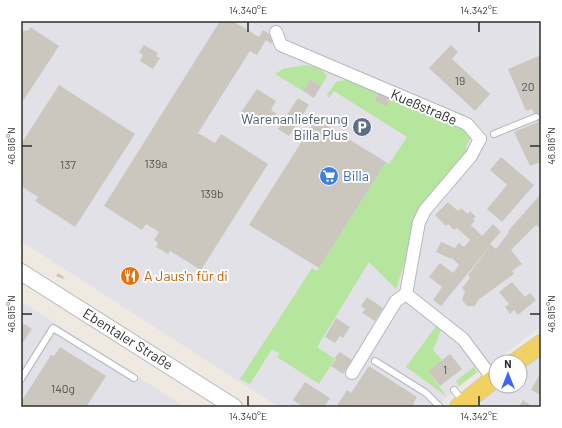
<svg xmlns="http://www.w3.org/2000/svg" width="562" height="428" font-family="Barlow,sans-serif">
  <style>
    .industrial { fill: #e3e1e8 }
    .green { fill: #b6e59e }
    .building { fill: #cbc7bf }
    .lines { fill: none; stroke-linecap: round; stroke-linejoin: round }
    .lane-casing { stroke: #b4b7c1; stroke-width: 8 }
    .street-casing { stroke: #b4b7c1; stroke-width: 14 }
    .secondary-casing { stroke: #b4b7c1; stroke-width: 18 }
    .primary-casing { stroke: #c9c9c9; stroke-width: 20 }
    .lane { stroke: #fff; stroke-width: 6 }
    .street { stroke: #fff; stroke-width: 12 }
    .secondary { stroke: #fff; stroke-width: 16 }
    .primary { stroke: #f2d163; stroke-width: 18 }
    .ticks { fill: none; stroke: #2e2e2e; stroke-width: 1.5 }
    .labels { text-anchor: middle; stroke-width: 4; stroke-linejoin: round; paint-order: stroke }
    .number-label { font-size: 12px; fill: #555452 }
    .street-label { font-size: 14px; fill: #2e2e2e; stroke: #fff }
    .service-label { font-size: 14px; fill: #4e5e75; stroke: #fff; text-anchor: end }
    .shop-label { font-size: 14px; fill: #366cbe; stroke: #fff; text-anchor: start }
    .food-label { font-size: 14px; fill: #c56008; stroke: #fff; text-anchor: start }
    .neatline { fill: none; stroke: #2e2e2e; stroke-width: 1.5 }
    .ticks-label { font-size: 10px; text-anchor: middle; fill: #2e2e2e }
  </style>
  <rect width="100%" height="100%" fill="#efe9e1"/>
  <g class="industrial">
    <path d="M 21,21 L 541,21 L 541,327 L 460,386 L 436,407 L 279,407 L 21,241 Z"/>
    <path d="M 21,301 L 132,373 L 185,407 L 21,407 Z"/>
    <path d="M 541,355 L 541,407 L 477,407 L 499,386 L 520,386 L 520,370 Z"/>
  </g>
  <g class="green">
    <path d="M 305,65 C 315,66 321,68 327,76 L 321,86 L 310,79 L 303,91 L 275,74 L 283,69 Z"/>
    <path d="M 349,79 L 465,127 L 471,137 L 466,146 L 467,154 L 423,207 L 396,289 L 369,262 L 317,347 L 335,359 L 319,384 L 277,357 L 280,354 L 272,349 L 250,384 L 240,379 L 312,268 L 317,271 L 386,162 L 389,164 L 407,137 L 334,91 L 329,98 L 327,95 L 336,82 Z"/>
    <path d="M 436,326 L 441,330 L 433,350 L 442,360 L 428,371 L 446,396 L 406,367 Z"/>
    <path d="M 474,367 L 477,372 L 459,386 L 456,381 Z"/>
  </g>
  <g class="building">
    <path d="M 220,21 L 233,21 L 259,37 L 263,30 L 275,38 L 271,44 L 266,40 L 257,55 L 250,51 L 198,133 L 215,143 L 221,134 L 268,164 L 201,270 L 170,251 L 168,254 L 156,247 L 158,243 L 154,240 L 159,232 L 146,224 L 142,230 L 104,206 Z"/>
    <path d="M 30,27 L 59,46 L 21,104 L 21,31 L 29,30 Z"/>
    <path d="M 144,45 L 158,53 L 156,56 L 160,58 L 153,69 L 140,61 L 143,55 L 139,52 Z"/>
    <path d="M 451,45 L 458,52 L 452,59 L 490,94 L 475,111 L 429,68 Z"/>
    <path d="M 541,55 L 541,162 L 530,166 L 514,132 L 538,122 L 532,109 L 526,111 L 508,69 Z"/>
    <path d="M 310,79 L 321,86 L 314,98 L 303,91 Z"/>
    <path d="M 59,85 L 135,134 L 75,227 L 35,201 L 38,197 L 21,186 L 21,144 Z"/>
    <path d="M 257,89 L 276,101 L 271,110 L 277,114 L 272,123 L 265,119 L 260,127 L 240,114 Z"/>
    <path d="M 378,93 L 390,98 L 387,106 L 375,101 Z"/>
    <path d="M 298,98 L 309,105 L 289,136 L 278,129 Z"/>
    <path d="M 316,119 L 386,162 L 319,268 L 249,225 Z"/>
    <path d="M 501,157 L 534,185 L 502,222 L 487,209 L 507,185 L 490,170 Z"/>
    <path d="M 541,194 L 541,229 L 536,225 L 511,250 L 522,264 L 512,271 L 514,274 L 478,300 L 475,306 L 467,306 L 462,300 L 465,291 L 462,288 L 470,278 L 468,275 L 491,245 L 441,306 L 433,300 L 442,287 L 429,277 L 440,263 L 453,273 L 459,265 L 452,258 L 451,259 L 436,252 L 441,242 L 455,248 L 459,243 L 464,247 L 470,240 L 457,228 L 454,230 L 448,224 L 446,226 L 435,215 L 448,202 L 458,211 L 461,208 L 468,214 L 470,211 L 476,217 L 473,219 L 475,221 L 471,225 L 482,236 L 493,224 L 501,232 L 490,244 L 496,249 L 509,232 L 508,231 Z"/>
    <path d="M 128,271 L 135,276 L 132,281 L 125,277 Z"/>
    <path d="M 58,273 L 64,277 L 63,279 L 56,276 Z"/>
    <path d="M 512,282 L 525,297 L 530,293 L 536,300 L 518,315 L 514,310 L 510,314 L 505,307 L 509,304 L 499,292 Z"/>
    <path d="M 367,297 L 383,308 L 375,321 L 362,313 L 365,309 L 361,306 Z"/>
    <path d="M 336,318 L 350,327 L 343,338 L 340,336 L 335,343 L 325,337 Z"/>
    <path d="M 21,322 L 32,329 L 21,345 Z"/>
    <path d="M 60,347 L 106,376 L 86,407 L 21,407 L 21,402 L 51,355 L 54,356 Z"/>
    <path d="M 340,352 L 352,360 L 343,374 L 331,366 L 336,359 L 334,358 Z"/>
    <path d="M 450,354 L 462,369 L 440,386 L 428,371 Z"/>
    <path d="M 369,366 L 417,397 L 413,404 L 414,405 L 413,407 L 336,407 L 347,390 L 351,393 Z"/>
    <path d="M 541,372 L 541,395 L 531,390 Z"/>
    <path d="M 305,382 L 330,398 L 324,407 L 303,407 L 293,400 Z"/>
    <path d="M 523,400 L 533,407 L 519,407 Z"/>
  </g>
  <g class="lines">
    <defs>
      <g id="lane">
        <path d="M 494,134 L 536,117"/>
        <path d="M 375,361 L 426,393 L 440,407"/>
        <path d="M 21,379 L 53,328 L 134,378"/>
        <path d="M 454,390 L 463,401"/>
      </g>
      <g id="street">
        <path d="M 276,32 L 281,45 L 467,124 L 480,139 L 471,156 L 425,210 L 419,222 L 406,294 L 463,339 L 493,379"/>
        <path d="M 352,373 L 396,301 L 406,294"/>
      </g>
      <path id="secondary" d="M 21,272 L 234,407"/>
      <g id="primary">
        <path d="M 516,362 L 541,344"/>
        <path d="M 459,407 L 496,377"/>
      </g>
    </defs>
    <use href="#lane" class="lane-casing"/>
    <use href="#street" class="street-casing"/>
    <use href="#secondary" class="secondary-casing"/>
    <use href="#primary" class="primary-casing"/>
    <use href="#lane" class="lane"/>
    <use href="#street" class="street"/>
    <use href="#secondary" class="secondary"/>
    <use href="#primary" class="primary"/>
  </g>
  <path class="ticks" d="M 248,22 L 248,32M 479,22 L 479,32M 22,146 L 32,146M 530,146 L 540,146M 22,314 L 32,314M 530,314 L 540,314M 248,396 L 248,406M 479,396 L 479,406"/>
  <defs>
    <symbol id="parking-disc" viewBox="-11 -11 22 22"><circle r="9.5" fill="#5c6f8a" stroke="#fff"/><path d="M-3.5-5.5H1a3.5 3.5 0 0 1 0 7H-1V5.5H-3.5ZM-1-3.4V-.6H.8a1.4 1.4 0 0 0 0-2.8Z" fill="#fff"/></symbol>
    <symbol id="supermarket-disc" viewBox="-11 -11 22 22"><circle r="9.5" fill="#3f7fe0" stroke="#fff"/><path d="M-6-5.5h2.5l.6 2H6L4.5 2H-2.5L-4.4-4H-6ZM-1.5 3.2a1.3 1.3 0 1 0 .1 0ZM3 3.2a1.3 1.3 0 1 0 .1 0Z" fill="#fff"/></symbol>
    <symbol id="restaurant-disc" viewBox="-11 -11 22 22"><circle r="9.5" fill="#e8710a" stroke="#fff"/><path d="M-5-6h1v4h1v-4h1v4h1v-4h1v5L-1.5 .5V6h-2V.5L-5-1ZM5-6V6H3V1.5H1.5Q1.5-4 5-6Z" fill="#fff"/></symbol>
  </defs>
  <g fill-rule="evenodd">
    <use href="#parking-disc" x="351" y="116" width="22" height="22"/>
    <use href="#supermarket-disc" x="318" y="165" width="22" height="22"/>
    <use href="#restaurant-disc" x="119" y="265" width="22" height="22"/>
  </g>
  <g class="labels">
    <g class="number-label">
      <text x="460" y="85">19</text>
      <text x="528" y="91">20</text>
      <text x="156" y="168">139a</text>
      <text x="68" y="169">137</text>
      <text x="212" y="198">139b</text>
      <text x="445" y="374">1</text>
      <text x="63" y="393">140g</text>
    </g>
    <g class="street-label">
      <text transform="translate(424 107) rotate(23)" y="5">Kueßstraße</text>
      <text transform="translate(128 339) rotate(32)" y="5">Ebentaler Straße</text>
    </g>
    <g class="service-label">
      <text x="348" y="124">Warenanlieferung<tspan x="348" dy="16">Billa Plus</tspan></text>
    </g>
    <g class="shop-label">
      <text x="343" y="181">Billa</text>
    </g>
    <g class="food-label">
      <text x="144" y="281">A Jaus'n für di</text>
    </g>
  </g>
  <rect width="562" height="428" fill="none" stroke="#ffffff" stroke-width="44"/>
  <g transform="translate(508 374)"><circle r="19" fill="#ffffff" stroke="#ababab"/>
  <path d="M0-3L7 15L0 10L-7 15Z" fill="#4264fb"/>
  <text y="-6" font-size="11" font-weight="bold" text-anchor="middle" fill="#2e2e2e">N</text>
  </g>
  <rect x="22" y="22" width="518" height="384" class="neatline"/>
  <g class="ticks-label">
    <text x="248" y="14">14.340°E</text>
    <text x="479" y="14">14.342°E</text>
    <text transform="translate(11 146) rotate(-90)" y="4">46.616°N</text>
    <text transform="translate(551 146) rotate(-90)" y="4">46.616°N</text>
    <text transform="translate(11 314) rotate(-90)" y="4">46.615°N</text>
    <text transform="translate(551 314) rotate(-90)" y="4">46.615°N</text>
    <text x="248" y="420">14.340°E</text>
    <text x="479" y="420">14.342°E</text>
  </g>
</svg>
